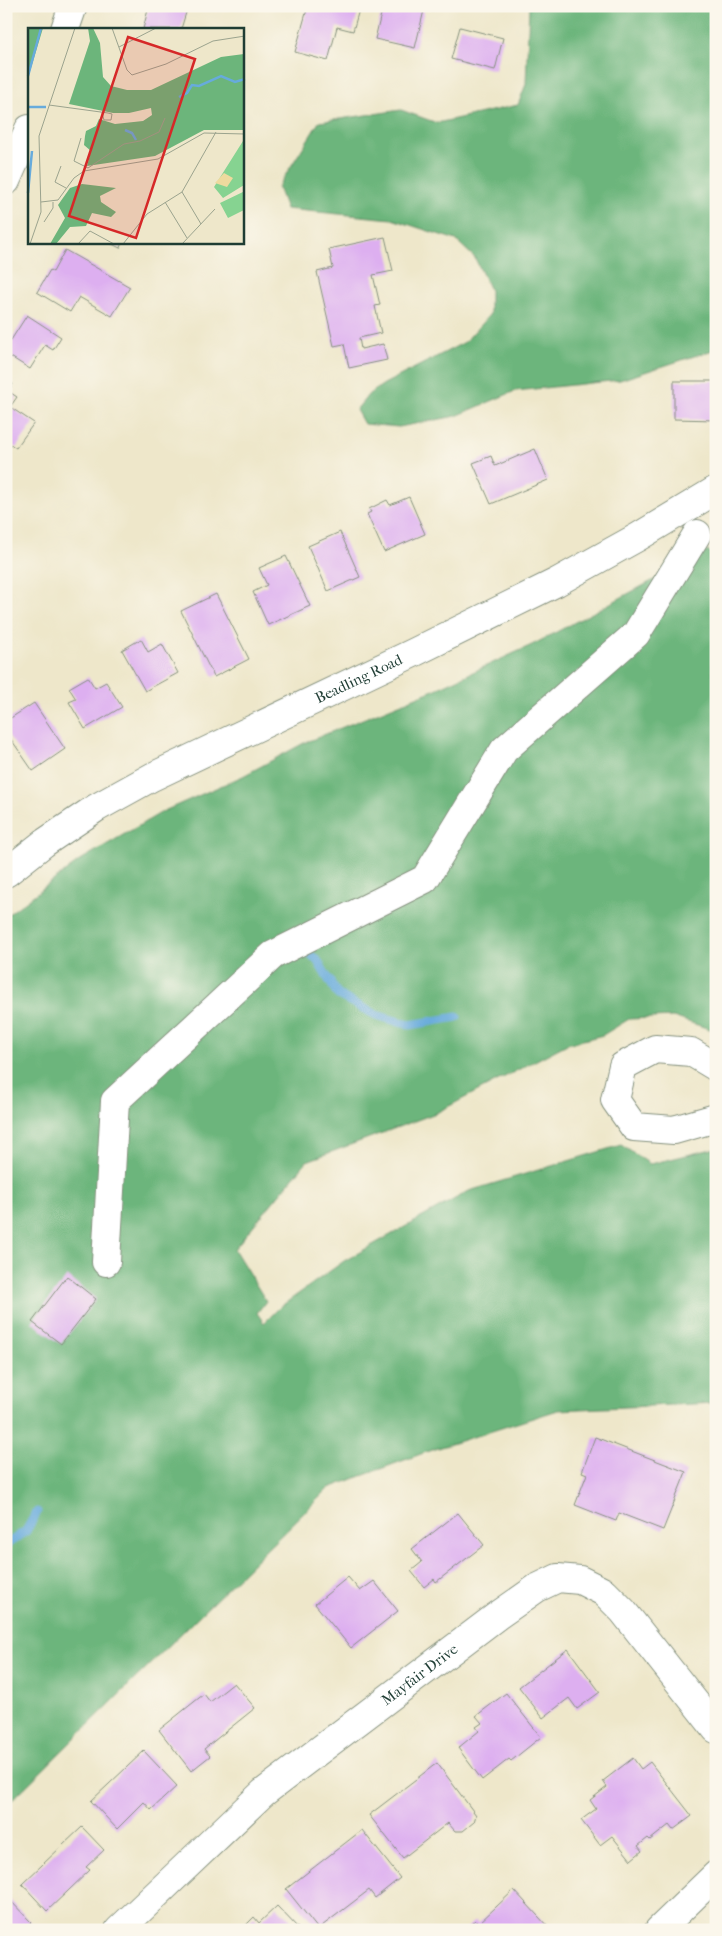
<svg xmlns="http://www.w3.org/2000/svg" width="722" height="1936" font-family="'IM FELL French Canon',serif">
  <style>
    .forest { fill: #6cb57b; stroke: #467958 }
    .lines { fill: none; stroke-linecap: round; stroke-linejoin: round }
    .stream { stroke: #67abdc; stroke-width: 9 }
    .building { fill: #ddaff0 }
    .minor-casing { stroke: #86927f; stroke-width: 30 }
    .minor { stroke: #fff; stroke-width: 28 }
    .labels { text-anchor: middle; stroke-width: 5; stroke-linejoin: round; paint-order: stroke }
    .street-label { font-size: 15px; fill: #1f3d34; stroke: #fbf7ec }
    .inset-river { fill: none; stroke: #67abdc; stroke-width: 2.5 }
    .inset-road { fill: none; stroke: #9ba38e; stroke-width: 1 }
    .view { fill: #d62828; fill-opacity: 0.15; stroke: #d62828; stroke-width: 2.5 }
    .inset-edge { fill: none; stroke: #1f3d34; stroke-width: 2.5 }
  </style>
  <rect width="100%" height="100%" fill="#fbf7ec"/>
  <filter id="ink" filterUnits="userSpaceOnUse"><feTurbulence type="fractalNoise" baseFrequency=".02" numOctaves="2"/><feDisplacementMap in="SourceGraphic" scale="10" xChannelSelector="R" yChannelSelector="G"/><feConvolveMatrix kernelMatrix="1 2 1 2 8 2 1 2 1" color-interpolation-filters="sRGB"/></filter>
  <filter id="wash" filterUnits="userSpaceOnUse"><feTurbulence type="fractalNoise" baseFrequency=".0096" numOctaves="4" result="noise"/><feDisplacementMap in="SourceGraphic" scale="20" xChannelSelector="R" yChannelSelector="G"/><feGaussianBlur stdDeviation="1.12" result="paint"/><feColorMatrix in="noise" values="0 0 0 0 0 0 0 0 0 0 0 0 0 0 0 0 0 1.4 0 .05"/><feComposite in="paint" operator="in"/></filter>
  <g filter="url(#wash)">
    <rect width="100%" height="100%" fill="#eee7ca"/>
    <g class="forest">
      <path d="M 529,6 L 716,6 L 716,349 L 620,380 L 515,391 L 456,416 L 399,427 L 364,424 L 356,410 L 369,394 L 384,384 L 465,342 L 490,314 L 490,290 L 475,258 L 456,240 L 392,219 L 286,209 L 278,187 L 319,122 L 401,110 L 437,123 L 518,105 L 526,84 Z"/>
      <path d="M 708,551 L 716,556 L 716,650 C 709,661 714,677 716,689 L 716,1031 L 673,1017 L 629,1019 L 603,1035 L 567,1044 L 436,1113 L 307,1161 L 234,1249 L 266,1301 L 257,1313 L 264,1323 L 280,1307 L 344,1261 L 469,1191 L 621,1145 L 650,1164 L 716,1148 L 716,1403 L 558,1410 L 429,1451 L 329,1488 L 6,1806 L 6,916 L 82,859 L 164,811 L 243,776 L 304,743 L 436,689 L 534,644 Z"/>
    </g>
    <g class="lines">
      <g class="stream">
        <path d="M 304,950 L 317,960 L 338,995 L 376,1015 L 410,1025 L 457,1017"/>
        <path d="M 6,1545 L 26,1531 L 37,1512"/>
      </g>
    </g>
    <g id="blocks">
      <g class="building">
        <path d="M 149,6 L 188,6 L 181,29 L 143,29 Z"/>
        <path d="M 308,6 L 360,6 L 353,31 L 337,27 L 328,61 L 295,52 Z"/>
        <path d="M 383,6 L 425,6 L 415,48 L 375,39 Z"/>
        <path d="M 460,27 L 503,38 L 495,70 L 451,59 Z"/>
        <path d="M 385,237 L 393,271 L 373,275 L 380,305 L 375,306 L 381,333 L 359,338 L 361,349 L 383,344 L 387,360 L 349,368 L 344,344 L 334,346 L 317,272 L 333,268 L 329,249 Z"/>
        <path d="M 108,242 L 122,242 L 120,248 Z"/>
        <path d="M 65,250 L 130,287 L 112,316 L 79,297 L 70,312 L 37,292 L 50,270 L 53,272 Z"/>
        <path d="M 27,315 L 61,337 L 53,350 L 45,345 L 30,369 L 6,354 L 6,348 Z"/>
        <path d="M 6,380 L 13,384 L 8,391 L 17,397 L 10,407 L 34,423 L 16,448 L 6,441 Z"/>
        <path d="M 674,381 L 716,381 L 716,420 L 674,419 Z"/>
        <path d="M 535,449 L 548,480 L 491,504 L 473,463 L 491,456 L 495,466 Z"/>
        <path d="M 409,497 L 425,534 L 384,552 L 367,514 L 371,512 L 369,509 L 387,500 L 390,505 Z"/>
        <path d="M 340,532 L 360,577 L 328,591 L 308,546 Z"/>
        <path d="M 286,556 L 310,606 L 268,625 L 253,592 L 267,585 L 259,568 Z"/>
        <path d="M 216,594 L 249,659 L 214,677 L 181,611 Z"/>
        <path d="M 141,639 L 148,652 L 162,644 L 178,673 L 145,691 L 122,650 Z"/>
        <path d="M 88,677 L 95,688 L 106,682 L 122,707 L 85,729 L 69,702 L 76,699 L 69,688 Z"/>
        <path d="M 34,703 L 65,749 L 33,771 L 6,732 L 6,721 Z"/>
        <path d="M 67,1276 L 96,1299 L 61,1344 L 32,1322 Z"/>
        <path d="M 595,1437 L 686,1472 L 663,1530 L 619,1513 L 616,1521 L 575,1505 L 587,1474 L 582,1472 Z"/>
        <path d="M 458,1513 L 484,1545 L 436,1582 L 434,1579 L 424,1587 L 411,1571 L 422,1562 L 412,1549 Z"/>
        <path d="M 348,1577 L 360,1591 L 374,1581 L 398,1611 L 351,1648 L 315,1604 Z"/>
        <path d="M 568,1649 L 600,1692 L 577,1709 L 569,1698 L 543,1718 L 519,1687 Z"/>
        <path d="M 234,1683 L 255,1708 L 204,1749 L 210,1756 L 191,1771 L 159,1730 L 204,1694 L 210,1702 Z"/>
        <path d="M 506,1693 L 541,1737 L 511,1761 L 509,1759 L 482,1780 L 458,1748 L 479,1731 L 476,1727 L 482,1723 L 476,1716 Z"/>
        <path d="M 144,1751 L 177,1786 L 151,1810 L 144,1802 L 117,1829 L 91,1801 Z"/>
        <path d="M 633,1758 L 641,1769 L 650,1762 L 692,1816 L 673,1830 L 669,1825 L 650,1840 L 648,1838 L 638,1846 L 642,1851 L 631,1860 L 612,1836 L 600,1845 L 581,1820 L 596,1809 L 590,1800 L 607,1787 L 603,1781 Z"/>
        <path d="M 437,1763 L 476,1815 L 474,1822 L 463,1831 L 455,1831 L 448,1823 L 403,1858 L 369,1815 Z"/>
        <path d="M 82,1827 L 104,1850 L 86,1867 L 90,1870 L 47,1911 L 22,1884 Z"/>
        <path d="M 362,1830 L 400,1878 L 375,1898 L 369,1890 L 318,1929 L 286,1889 Z"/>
        <path d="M 514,1890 L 550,1929 L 549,1930 L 465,1930 L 475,1920 L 478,1924 Z"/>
        <path d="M 6,1896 L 31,1922 L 23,1930 L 6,1930 Z"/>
        <path d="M 277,1906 L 300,1930 L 241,1930 L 254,1917 L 259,1923 Z"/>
      </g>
    </g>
  </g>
  <g filter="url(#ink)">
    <use href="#blocks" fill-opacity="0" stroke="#86927f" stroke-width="1"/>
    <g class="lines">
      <defs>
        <g id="minor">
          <path d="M 65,29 L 73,6"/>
          <path d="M 6,181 L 29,129"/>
          <path id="s1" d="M 6,873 L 44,843 L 96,808 L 152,777 L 413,653 L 557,582 L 638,537 L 716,490"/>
          <path d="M 716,1067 L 691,1052 L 655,1049 L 623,1066 L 615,1100 L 634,1127 L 674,1130 L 716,1118"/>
          <path d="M 106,1262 L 115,1101 L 273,955 L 425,879 L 504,750 L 636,634 L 697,534"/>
          <path id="s2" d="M 119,1930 L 263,1793 L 497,1616 L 537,1588 L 558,1578 L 580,1580 L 604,1592 L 623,1611 L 716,1729"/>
          <path d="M 659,1930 L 716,1875"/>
        </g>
      </defs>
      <use href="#minor" class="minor-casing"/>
      <use href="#minor" class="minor"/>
    </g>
  </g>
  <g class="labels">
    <g class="street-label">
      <text dy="5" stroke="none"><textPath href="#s1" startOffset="404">Beadling Road</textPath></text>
      <text dy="5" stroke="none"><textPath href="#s2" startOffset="395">Mayfair Drive</textPath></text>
    </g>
  </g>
  <g transform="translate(28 28)">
    <rect width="216" height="216" fill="#eee7ca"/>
    <path d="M 215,113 L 216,157 L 195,170 L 186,159 ZM 217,163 L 216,182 L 200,190 L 192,175 Z" fill="#86d391"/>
    <path d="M 0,0 L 15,0 L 0,50 ZM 60,0 L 65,0 L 72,15 L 75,49 L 83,58 L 99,62 L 123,62 L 193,29 L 216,26 L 216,102 L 176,102 L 127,128 L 59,138 L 63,123 L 56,117 L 57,108 L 58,103 L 68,98 L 71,91 L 87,96 L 115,93 L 124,87 L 123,80 L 101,85 L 85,85 L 41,76 L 62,13 ZM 54,156 L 88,160 L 72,168 L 73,174 L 88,184 L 83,189 L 64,185 L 58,198 L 42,199 L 28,216 L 22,216 L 37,190 L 30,177 L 42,160 Z" fill="#6cb57b"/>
    <path d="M 196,145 L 205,150 L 199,159 L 187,155 Z" fill="#eeda9e"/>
    <path class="inset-river" d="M 0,48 L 13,0M 151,69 L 159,65 L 164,57 L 171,58 L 193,48 L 207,54 L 217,51M 1,79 L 18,79M 97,102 L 104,105 L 108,112M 0,165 L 4,123"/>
    <path class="inset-road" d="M 84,0 L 99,42 L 104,47 L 138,36 L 185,13 L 217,8M 91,19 L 128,0M 21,77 L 80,85 L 84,86 L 83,92 L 76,92 L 74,85M 53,110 L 46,133 L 60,140M 33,138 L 27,154 L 38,160M 60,140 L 96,116 L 112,113 L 131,104 L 137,90M 154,164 L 173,196M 13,174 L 30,172 L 46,150 L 56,143 L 130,131 L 176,105 L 217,106M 137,174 L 159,210M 16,194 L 25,180 L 25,174M 2,216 L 13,184 L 11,108 L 47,0M 50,216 L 62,203 L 86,216M 95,216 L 119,186 L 154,164 L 188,104M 154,216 L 187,181"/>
    <path class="view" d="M 100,9 L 167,31 L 108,210 L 41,188 Z"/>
    <rect width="216" height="216" class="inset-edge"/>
  </g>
  <rect width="722" height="1936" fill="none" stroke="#fbf7ec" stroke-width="25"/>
</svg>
